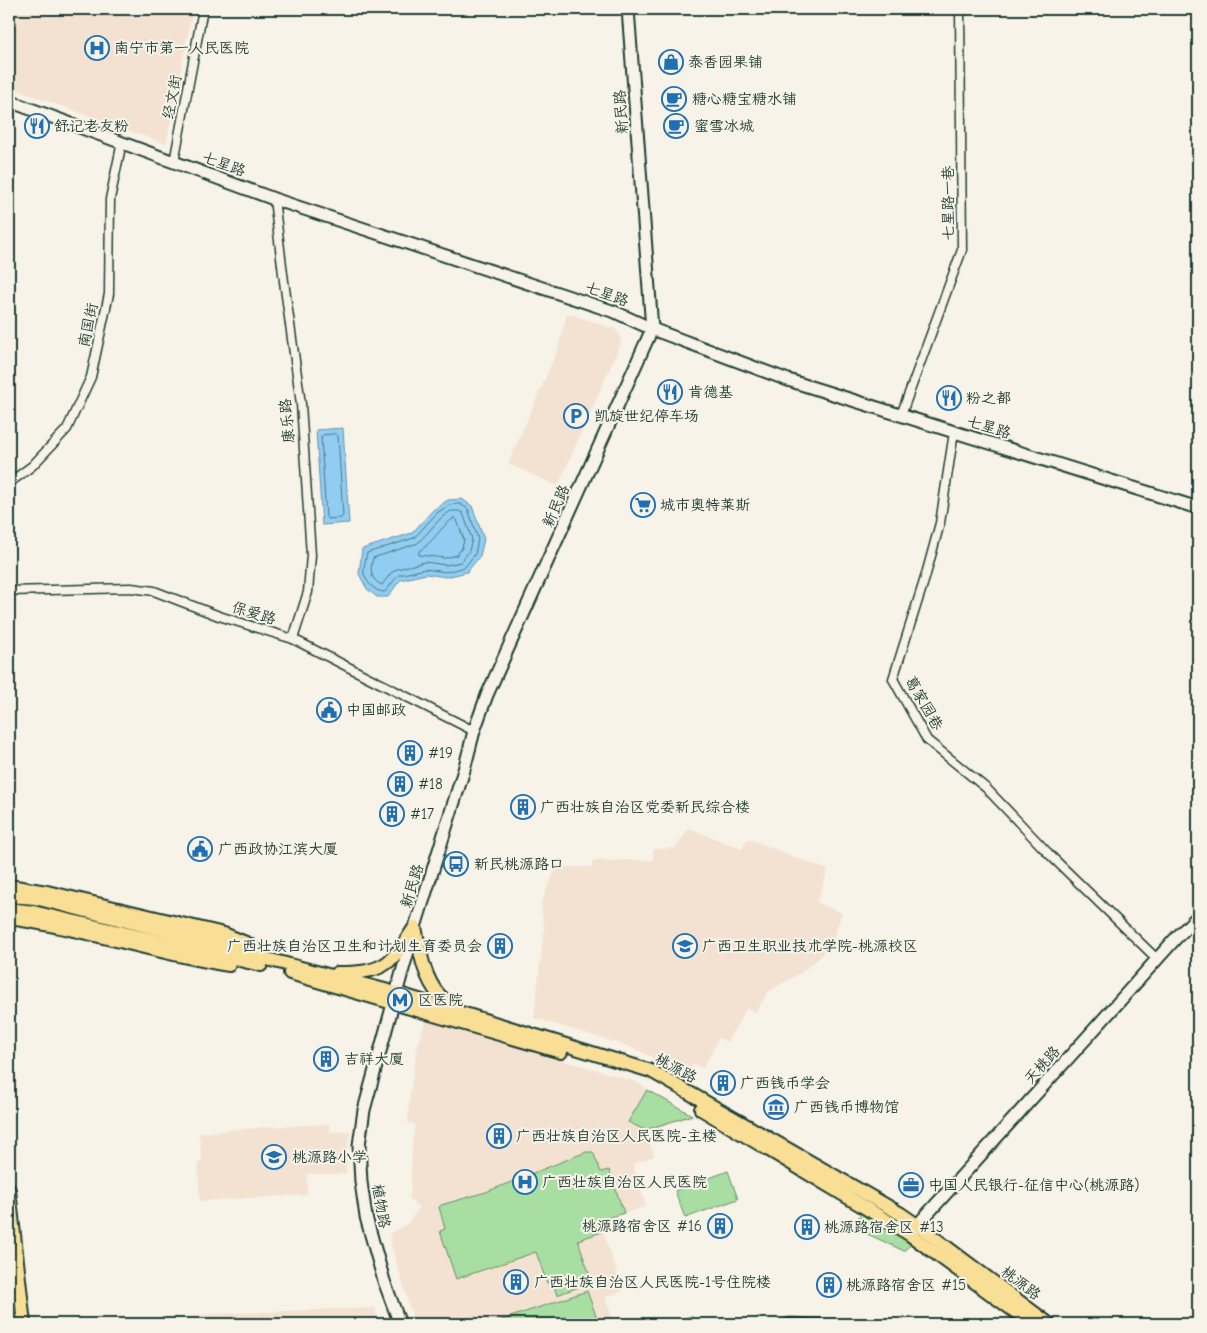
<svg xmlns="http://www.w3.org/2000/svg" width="1207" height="1333" font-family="'Comic Neue','LXGW WenKai TC',sans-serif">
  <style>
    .built { fill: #f3e2d1 }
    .green { fill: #a8dea1; stroke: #648e6a }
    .water { fill: #91cdf2; stroke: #6393a6 }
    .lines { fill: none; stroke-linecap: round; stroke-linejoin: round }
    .shore { stroke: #4d7780; stroke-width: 1 }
    .minor-casing { stroke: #1f3d34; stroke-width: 11 }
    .secondary-casing { stroke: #1f3d34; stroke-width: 15 }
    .primary-casing { stroke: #1f3d34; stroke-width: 16 }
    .minor { stroke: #f7f3e8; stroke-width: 8 }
    .secondary { stroke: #f7f3e8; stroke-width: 11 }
    .primary { stroke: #f9df96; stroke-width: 12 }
    .labels { text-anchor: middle; stroke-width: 4; stroke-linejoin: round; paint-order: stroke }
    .poi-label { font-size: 15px; fill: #1f3d34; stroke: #f7f3e8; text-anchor: start }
    .street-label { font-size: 15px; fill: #1f3d34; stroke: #f7f3e8 }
  </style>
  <rect width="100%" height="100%" fill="#f7f3e8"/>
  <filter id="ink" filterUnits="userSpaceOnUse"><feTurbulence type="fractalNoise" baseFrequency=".02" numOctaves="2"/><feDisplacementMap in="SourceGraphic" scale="10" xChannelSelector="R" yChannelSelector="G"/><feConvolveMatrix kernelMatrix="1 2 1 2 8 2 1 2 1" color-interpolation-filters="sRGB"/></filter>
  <g filter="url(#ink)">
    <g class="built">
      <path d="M 9,9 L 193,9 L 166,144 L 9,87 Z"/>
      <path d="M 567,313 L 615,329 L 620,335 L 621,343 L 558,486 L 508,464 L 558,349 Z"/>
      <path d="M 689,828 L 742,849 L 748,839 L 828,870 L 817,902 L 842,913 L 834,936 L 820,957 L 803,971 L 768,992 L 756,1012 L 747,1008 L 727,1042 L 719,1038 L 703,1068 L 693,1064 L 687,1076 L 644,1053 L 624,1045 L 534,1018 L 544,929 L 541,904 L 556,867 L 592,867 L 592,861 L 653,860 L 653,849 L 675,848 Z"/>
      <path d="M 426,1020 L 634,1081 L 695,1116 L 646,1131 L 654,1156 L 633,1164 L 646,1206 L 600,1222 L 623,1291 L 605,1297 L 614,1324 L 415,1324 L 393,1252 L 389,1234 L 407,1224 L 419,1208 L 410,1199 L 412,1145 L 415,1124 L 408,1123 L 410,1094 L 416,1055 L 419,1040 Z"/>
      <path d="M 329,1124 L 330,1132 L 351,1131 L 347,1151 L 346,1174 L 307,1174 L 307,1195 L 200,1201 L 198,1163 L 202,1162 L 199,1133 L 267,1127 Z"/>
      <path d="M 375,1308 L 380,1324 L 194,1324 L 193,1315 L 310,1310 Z"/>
    </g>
    <g class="green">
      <path d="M 647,1090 L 692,1115 L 645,1130 L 628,1122 Z"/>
      <path d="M 586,1152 L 593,1152 L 601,1172 L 609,1170 L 624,1213 L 598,1221 L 602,1232 L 578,1240 L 592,1282 L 557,1295 L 552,1281 L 547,1283 L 536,1252 L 456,1279 L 440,1231 L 445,1229 L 439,1207 L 441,1205 L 486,1192 Z"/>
      <path d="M 728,1171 L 738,1199 L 685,1218 L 675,1191 Z"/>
      <path d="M 862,1212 L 898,1233 L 911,1244 L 904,1251 L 861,1231 L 862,1225 L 858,1218 Z"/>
      <path d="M 587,1291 L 599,1324 L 490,1324 Z"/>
      <path d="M 691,1316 L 694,1324 L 667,1324 Z"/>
      <path d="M 789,1317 L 840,1319 L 855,1324 L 765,1324 Z"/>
    </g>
    <g class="water">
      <path d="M 343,428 L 349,523 L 322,525 L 316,430 Z"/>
      <path d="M 462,499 L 472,506 L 484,539 L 480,556 L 467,572 L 446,577 L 426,574 L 400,580 L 388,597 L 377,597 L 367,589 L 359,574 L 362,549 L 412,533 L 433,510 L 448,500 Z"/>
    </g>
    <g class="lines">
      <g class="shore">
        <path d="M 336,434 L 338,436 L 343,516 L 341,518 L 328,519 L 326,517 L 321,437 L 323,435 Z"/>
        <path d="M 460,504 L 468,509 L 478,539 L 475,554 L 465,567 L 446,572 L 425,569 L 399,575 L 396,578 L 385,592 C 375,592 367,583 364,574 C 363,568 366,559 367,553 L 414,538 L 437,513 L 449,505 Z"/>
        <path d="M 451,511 L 459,511 L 463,513 L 472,539 L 469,551 L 461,562 L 446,565 L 425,562 L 397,569 L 391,573 L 382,585 C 370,580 370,569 373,558 L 418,543 L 441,518 Z"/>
        <path d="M 454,518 L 457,520 L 464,540 L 462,548 L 457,555 L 445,558 L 419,555 L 419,551 C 433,543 440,527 454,518 Z"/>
      </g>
      <defs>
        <g id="minor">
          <path d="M 174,162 L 203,9"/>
          <path d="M 274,199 L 283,274 L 301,404 L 311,555 L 308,592 L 293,639"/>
          <path d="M 901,415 L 962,250 L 960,9"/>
          <path d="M 954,432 L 940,523 L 925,578 L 893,679 L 927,740 L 986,788 L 1051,856 L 1157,959"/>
          <path d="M 9,483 L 32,466 L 67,429 L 91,377 L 109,294 L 110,199 L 122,142"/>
          <path d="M 9,591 L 131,588 L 154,591 L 219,616 L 293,639 L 474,731"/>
          <path d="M 787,1324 L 792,1323 L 820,1324"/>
        </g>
        <g id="secondary">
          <path d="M 9,101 L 274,199 L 615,312 L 652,329 L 788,380 L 1198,508"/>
          <path d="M 912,1231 L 1091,1033 L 1176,938 L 1198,916"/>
          <path d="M 400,1324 L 384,1281 L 366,1217 L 361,1182 L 359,1145 L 364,1110 L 393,1004 L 415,927 L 464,770 L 474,731 L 487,695 L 652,329 L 628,9"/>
        </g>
        <g id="primary">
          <path d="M 9,886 L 47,892 L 224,934 L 248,944 L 257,951"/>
          <path d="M 9,896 L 35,898 L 237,949 L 267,959 L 396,993 L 651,1071 L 901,1214 L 917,1225 L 1049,1324"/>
          <path d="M 9,909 L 33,912 L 261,965"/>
          <path d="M 9,918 C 83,928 155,953 229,965"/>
          <path d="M 415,927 C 420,951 423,976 439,995 C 444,1000 450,1003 455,1007"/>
          <path d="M 290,973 L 561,1052"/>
          <path d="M 337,973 C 353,973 374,973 388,962 C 399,953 407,939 415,927"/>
          <path d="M 701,1109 L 909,1234 L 1032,1324"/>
          <path d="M 9,1190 L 24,1324"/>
        </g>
      </defs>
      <use href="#minor" class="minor-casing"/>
      <use href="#secondary" class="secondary-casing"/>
      <use href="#primary" class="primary-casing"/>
      <use href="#minor" class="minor"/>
      <use href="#secondary" class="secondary"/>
      <use href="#primary" class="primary"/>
    </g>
  </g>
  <defs>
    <symbol id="hospital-ring" viewBox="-11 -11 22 22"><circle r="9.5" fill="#f7f3e8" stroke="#1f6fb2" stroke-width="1.5"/><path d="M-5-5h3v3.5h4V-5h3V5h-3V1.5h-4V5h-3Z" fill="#1f6fb2"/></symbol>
    <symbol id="shop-ring" viewBox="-11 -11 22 22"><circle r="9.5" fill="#f7f3e8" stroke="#1f6fb2" stroke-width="1.5"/><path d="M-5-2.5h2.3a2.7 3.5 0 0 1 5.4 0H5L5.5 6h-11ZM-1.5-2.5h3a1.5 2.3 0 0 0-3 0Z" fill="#1f6fb2"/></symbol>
    <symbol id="cafe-ring" viewBox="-11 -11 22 22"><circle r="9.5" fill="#f7f3e8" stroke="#1f6fb2" stroke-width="1.5"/><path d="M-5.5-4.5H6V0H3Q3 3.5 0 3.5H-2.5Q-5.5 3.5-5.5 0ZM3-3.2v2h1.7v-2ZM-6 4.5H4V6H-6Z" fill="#1f6fb2"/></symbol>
    <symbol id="restaurant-ring" viewBox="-11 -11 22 22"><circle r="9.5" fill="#f7f3e8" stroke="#1f6fb2" stroke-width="1.5"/><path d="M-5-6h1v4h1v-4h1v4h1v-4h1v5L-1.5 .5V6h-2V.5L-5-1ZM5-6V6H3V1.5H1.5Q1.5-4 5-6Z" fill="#1f6fb2"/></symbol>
    <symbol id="parking-ring" viewBox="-11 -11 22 22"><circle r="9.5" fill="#f7f3e8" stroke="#1f6fb2" stroke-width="1.5"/><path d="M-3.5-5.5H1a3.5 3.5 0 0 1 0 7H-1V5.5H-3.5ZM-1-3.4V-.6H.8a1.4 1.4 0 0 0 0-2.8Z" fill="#1f6fb2"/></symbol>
    <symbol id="supermarket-ring" viewBox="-11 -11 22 22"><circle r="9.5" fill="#f7f3e8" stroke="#1f6fb2" stroke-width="1.5"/><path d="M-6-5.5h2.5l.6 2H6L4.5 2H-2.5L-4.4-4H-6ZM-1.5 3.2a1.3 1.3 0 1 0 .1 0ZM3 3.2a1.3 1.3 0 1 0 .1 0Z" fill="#1f6fb2"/></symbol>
    <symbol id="civic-ring" viewBox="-11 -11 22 22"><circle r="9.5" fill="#f7f3e8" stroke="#1f6fb2" stroke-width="1.5"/><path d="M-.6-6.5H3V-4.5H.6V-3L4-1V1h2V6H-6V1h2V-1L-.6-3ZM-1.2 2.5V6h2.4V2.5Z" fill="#1f6fb2"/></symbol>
    <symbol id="building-ring" viewBox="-11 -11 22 22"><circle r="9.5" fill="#f7f3e8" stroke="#1f6fb2" stroke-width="1.5"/><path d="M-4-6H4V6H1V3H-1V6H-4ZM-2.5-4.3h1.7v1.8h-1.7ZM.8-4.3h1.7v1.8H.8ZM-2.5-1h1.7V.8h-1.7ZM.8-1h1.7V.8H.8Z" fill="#1f6fb2"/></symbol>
    <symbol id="bus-ring" viewBox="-11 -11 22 22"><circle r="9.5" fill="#f7f3e8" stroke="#1f6fb2" stroke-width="1.5"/><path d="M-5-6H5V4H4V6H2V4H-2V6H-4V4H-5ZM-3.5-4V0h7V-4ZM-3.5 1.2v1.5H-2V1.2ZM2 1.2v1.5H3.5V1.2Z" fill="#1f6fb2"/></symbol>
    <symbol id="university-ring" viewBox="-11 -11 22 22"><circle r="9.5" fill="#f7f3e8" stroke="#1f6fb2" stroke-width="1.5"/><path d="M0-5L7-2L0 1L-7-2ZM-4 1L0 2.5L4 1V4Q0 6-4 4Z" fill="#1f6fb2"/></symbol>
    <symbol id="metro-ring" viewBox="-11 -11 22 22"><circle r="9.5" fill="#f7f3e8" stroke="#1f6fb2" stroke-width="1.5"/><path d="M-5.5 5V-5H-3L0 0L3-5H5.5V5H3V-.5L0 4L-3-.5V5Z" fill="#1f6fb2"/></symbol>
    <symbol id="museum-ring" viewBox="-11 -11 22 22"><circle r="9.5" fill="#f7f3e8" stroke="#1f6fb2" stroke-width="1.5"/><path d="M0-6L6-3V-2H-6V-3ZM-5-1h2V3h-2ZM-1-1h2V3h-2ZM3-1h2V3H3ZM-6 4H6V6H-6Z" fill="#1f6fb2"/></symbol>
    <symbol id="school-ring" viewBox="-11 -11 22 22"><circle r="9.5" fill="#f7f3e8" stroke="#1f6fb2" stroke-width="1.5"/><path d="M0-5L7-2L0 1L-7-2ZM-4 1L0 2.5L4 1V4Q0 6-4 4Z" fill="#1f6fb2"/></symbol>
    <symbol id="office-ring" viewBox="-11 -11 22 22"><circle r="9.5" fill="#f7f3e8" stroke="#1f6fb2" stroke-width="1.5"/><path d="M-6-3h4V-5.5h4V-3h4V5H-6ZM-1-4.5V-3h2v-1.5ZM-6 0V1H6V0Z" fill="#1f6fb2"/></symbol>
  </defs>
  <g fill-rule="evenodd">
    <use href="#hospital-ring" x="83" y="34" width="28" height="28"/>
    <use href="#shop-ring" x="657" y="48" width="28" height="28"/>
    <use href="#cafe-ring" x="660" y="85" width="28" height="28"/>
    <use href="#restaurant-ring" x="23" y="112" width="28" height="28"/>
    <use href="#cafe-ring" x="662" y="112" width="28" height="28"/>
    <use href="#restaurant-ring" x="656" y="378" width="28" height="28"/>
    <use href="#restaurant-ring" x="935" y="384" width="28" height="28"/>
    <use href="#parking-ring" x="562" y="402" width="28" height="28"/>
    <use href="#supermarket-ring" x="629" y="491" width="28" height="28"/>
    <use href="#civic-ring" x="315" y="696" width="28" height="28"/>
    <use href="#building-ring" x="396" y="739" width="28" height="28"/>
    <use href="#building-ring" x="386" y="770" width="28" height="28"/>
    <use href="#building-ring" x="509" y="793" width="28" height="28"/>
    <use href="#building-ring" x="378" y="800" width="28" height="28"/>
    <use href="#civic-ring" x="186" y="835" width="28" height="28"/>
    <use href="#bus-ring" x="442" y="850" width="28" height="28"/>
    <use href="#building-ring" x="486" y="932" width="28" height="28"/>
    <use href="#university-ring" x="671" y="932" width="28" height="28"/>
    <use href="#metro-ring" x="386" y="986" width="28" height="28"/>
    <use href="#building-ring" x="312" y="1045" width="28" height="28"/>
    <use href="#building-ring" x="709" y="1069" width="28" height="28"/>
    <use href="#museum-ring" x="762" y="1093" width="28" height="28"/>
    <use href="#building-ring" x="485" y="1122" width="28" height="28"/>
    <use href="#school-ring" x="260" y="1143" width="28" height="28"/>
    <use href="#hospital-ring" x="511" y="1168" width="28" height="28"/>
    <use href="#office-ring" x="897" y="1171" width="28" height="28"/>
    <use href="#building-ring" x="706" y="1212" width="28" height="28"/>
    <use href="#building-ring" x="793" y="1213" width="28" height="28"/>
    <use href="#building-ring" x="502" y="1268" width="28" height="28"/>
    <use href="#building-ring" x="815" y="1271" width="28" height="28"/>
  </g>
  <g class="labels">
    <g class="poi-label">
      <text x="114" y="53">南宁市第一人民医院</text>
      <text x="688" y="67">泰香园果铺</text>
      <text x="692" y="104">糖心糖宝糖水铺</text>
      <text x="54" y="131">舒记老友粉</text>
      <text x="694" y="131">蜜雪冰城</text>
      <text x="688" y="397">肯德基</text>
      <text x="966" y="403">粉之都</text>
      <text x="594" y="421">凯旋世纪停车场</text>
      <text x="660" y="510">城市奥特莱斯</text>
      <text x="346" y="715">中国邮政</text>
      <text x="428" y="758">#19</text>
      <text x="418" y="789">#18</text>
      <text x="540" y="812">广西壮族自治区党委新民综合楼</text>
      <text x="410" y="819">#17</text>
      <text x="218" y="854">广西政协江滨大厦</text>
      <text x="474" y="869">新民桃源路口</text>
      <text x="482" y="951" text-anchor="end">广西壮族自治区卫生和计划生育委员会</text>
      <text x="702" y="951">广西卫生职业技术学院-桃源校区</text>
      <text x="418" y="1005">区医院</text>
      <text x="344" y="1064">吉祥大厦</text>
      <text x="740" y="1088">广西钱币学会</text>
      <text x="794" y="1112">广西钱币博物馆</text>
      <text x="516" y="1141">广西壮族自治区人民医院-主楼</text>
      <text x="292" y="1162">桃源路小学</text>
      <text x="542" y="1187">广西壮族自治区人民医院</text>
      <text x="928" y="1190">中国人民银行-征信中心(桃源路)</text>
      <text x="702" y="1231" text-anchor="end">桃源路宿舍区 #16</text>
      <text x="824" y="1232">桃源路宿舍区 #13</text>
      <text x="534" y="1287">广西壮族自治区人民医院-1号住院楼</text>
      <text x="846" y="1290">桃源路宿舍区 #15</text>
    </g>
    <g class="street-label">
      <text transform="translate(172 97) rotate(-79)" y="5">经文街</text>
      <text transform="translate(621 112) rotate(-94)" y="5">新民路</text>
      <text transform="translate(224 164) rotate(20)" y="5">七星路</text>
      <text transform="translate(948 203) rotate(-90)" y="5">七星路一巷</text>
      <text transform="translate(607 294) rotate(20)" y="5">七星路</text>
      <text transform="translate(88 325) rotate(-78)" y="5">南国街</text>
      <text transform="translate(287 421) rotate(-95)" y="5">康乐路</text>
      <text transform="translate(989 427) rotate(17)" y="5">七星路</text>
      <text transform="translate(556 506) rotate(-66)" y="5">新民路</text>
      <text transform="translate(254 613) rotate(17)" y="5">保爱路</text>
      <text transform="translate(924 703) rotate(60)" y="5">葛家园巷</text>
      <text transform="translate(412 886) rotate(-73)" y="5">新民路</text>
      <text transform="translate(1042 1065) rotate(-48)" y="5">天桃路</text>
      <text transform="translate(676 1068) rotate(28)" y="5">桃源路</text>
      <text transform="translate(381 1206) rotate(80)" y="5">植物路</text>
      <text transform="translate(1021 1283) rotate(37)" y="5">桃源路</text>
    </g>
  </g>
  <rect width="1207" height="1333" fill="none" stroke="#f7f3e8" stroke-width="30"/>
  <rect x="15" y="15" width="1177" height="1303" fill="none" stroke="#1f3d34" stroke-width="2" filter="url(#ink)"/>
</svg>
